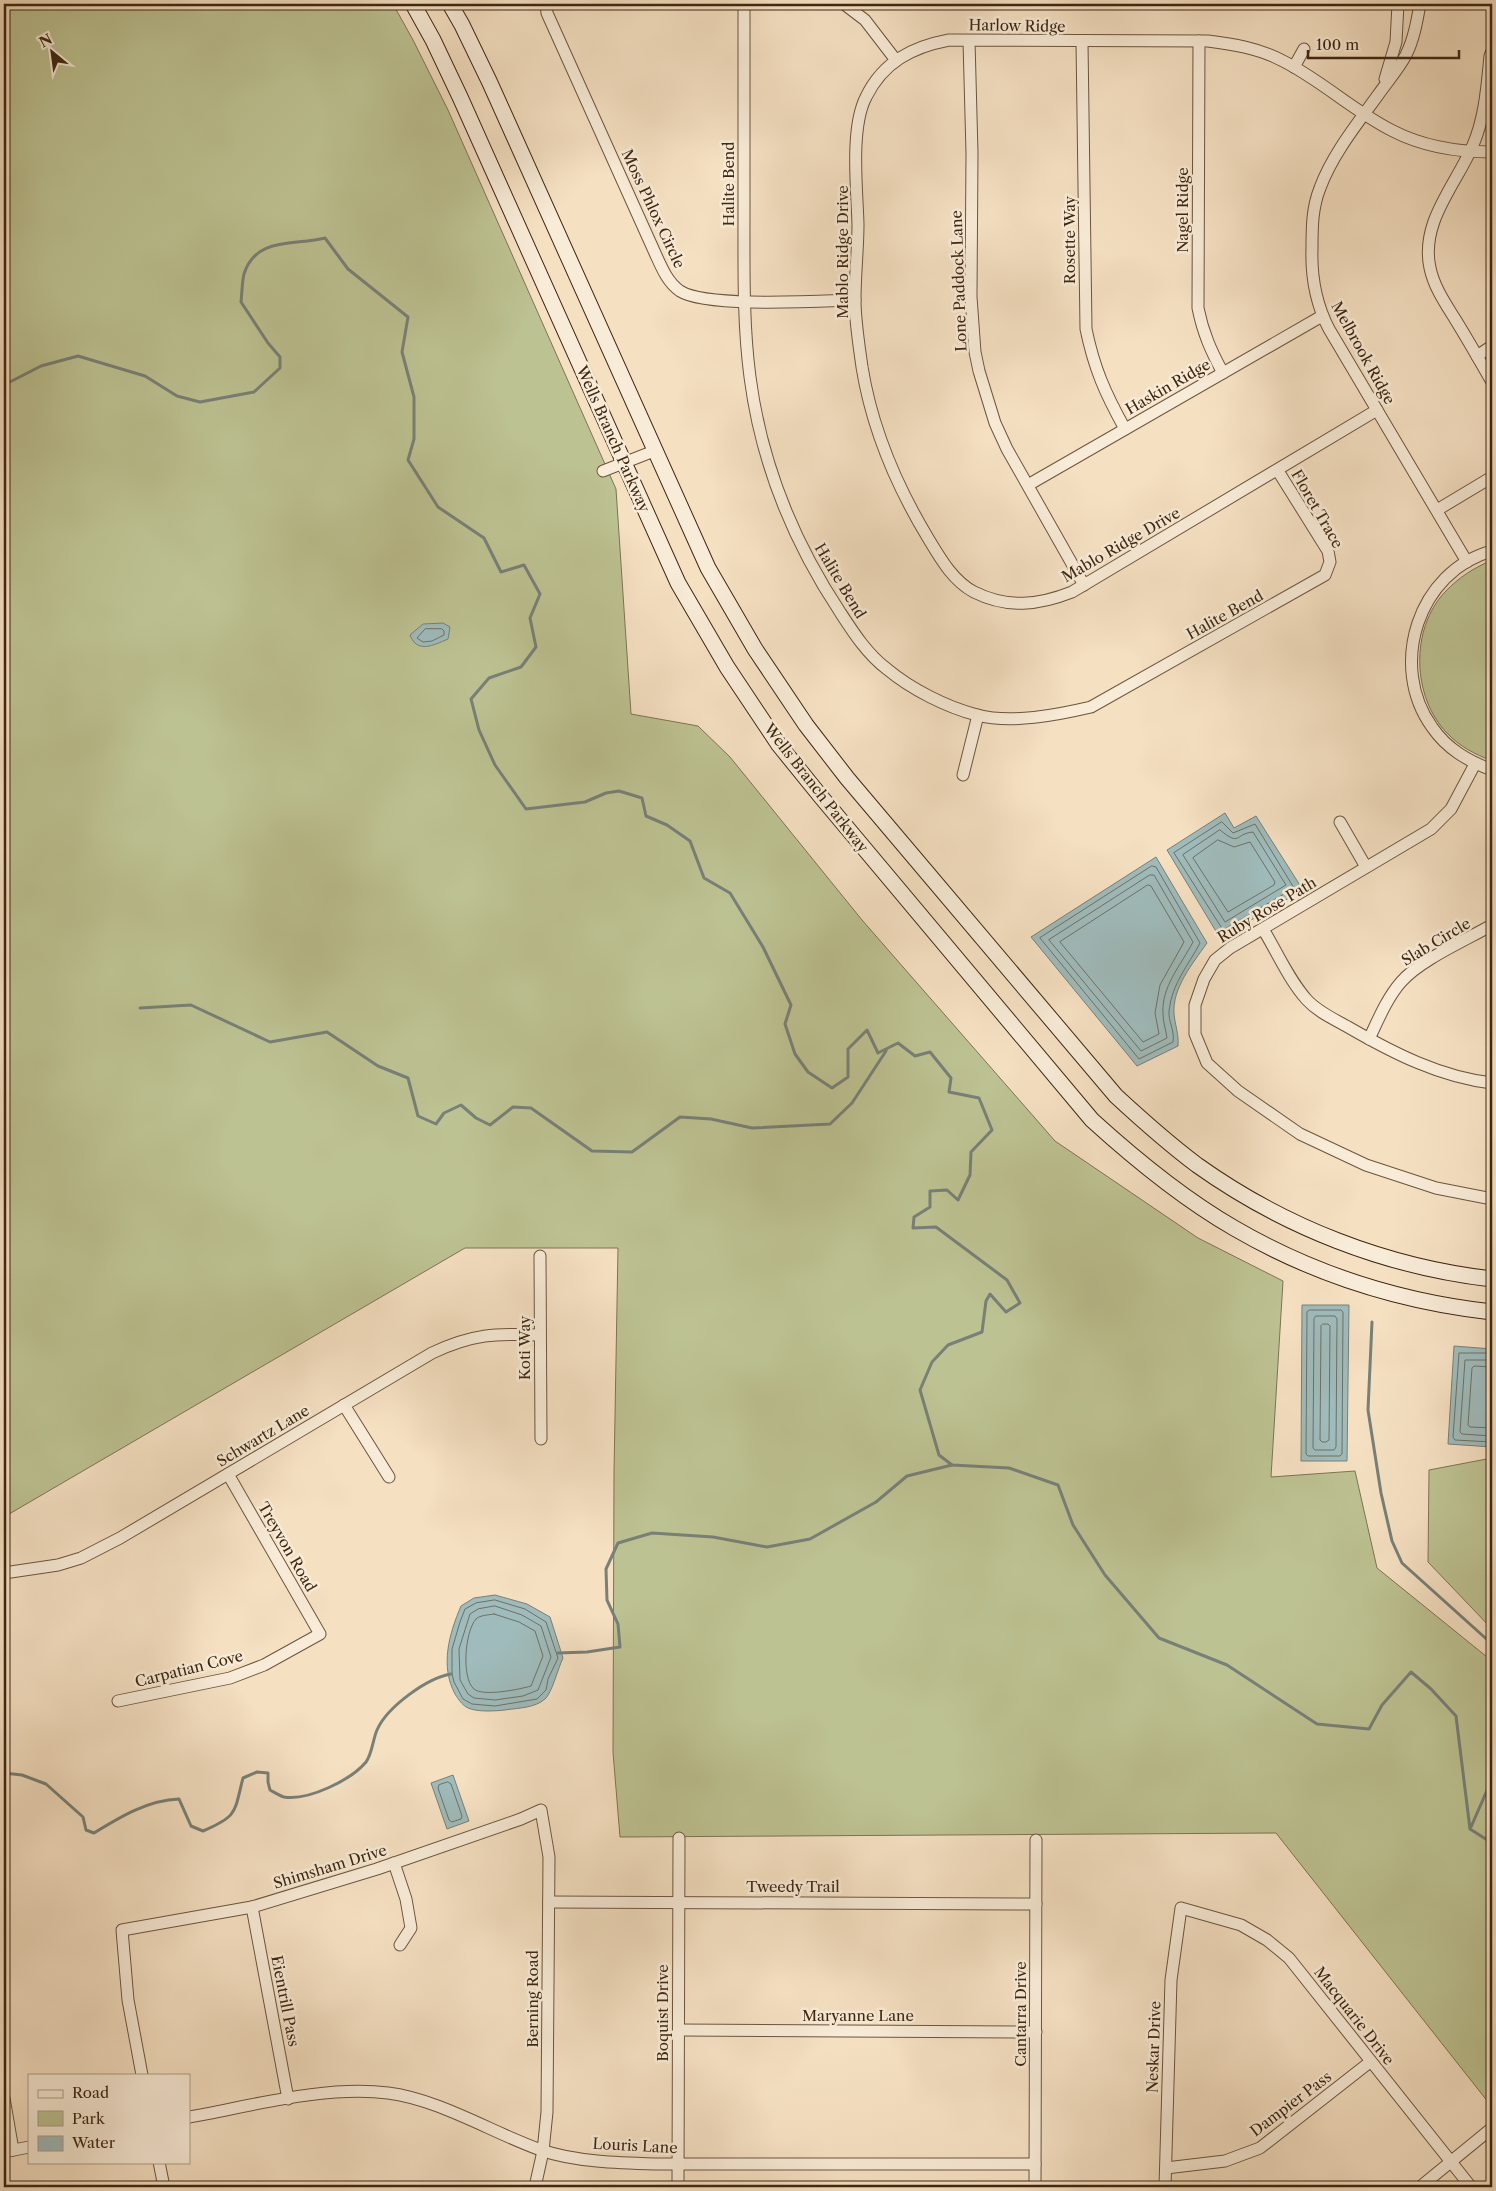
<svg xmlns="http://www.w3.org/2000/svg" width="1496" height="2191" font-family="'Libre Caslon Text',serif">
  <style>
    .green { fill: #bdc292; stroke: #7e7452 }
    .water { fill: #9fbbbb; stroke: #788077 }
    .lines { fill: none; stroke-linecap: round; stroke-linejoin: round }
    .shore { stroke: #6e7166; stroke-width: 1 }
    .stream { stroke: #788077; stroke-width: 3 }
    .street-casing { stroke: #6c553e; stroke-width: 13 }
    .secondary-casing { stroke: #3e2712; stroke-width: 17 }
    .street { stroke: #f8ebd7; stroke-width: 11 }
    .secondary { stroke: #f8ebd7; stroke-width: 15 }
    .labels { text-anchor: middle; stroke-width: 5; stroke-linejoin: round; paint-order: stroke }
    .street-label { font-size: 15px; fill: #3e2712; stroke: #f8ebd7 }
  </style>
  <rect width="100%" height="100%" fill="#f5e0c2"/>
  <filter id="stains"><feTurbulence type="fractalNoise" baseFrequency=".004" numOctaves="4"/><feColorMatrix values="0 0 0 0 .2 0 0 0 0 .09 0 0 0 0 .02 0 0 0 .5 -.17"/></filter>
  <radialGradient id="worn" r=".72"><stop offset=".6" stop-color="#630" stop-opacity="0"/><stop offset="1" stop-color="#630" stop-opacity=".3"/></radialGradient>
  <g class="green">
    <path d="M 4,4 L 393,4 L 413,40 L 448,110 L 616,489 L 631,714 L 698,726 L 730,757 L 862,920 L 1055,1141 L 1198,1238 L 1283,1281 L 1271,1477 L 1355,1471 L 1377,1568 L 1492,1661 L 1492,2107 L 1276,1833 L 620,1837 L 613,1752 L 614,1472 L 618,1248 L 465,1248 L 4,1517 Z"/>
    <path d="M 1492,560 L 1492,761 C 1475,754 1460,747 1447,733 C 1412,697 1410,629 1445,592 C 1459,577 1474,568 1492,560 Z"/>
    <path d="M 1492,1458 L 1492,1629 L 1428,1562 L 1429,1470 Z"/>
  </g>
  <g class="water">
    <path d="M 443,623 L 450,627 L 448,639 C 434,645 417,654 410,635 L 423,624 Z"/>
    <path d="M 1225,813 L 1234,828 L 1256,816 L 1303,890 L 1220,938 L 1167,850 Z"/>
    <path d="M 1156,857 L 1207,943 C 1193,963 1172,988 1174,1014 C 1175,1025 1179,1034 1178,1046 L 1137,1066 L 1031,937 Z"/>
    <path d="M 1302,1305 L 1349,1305 L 1347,1461 L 1301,1461 Z"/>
    <path d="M 1454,1346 L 1492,1349 L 1492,1447 L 1448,1444 Z"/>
    <path d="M 495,1595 L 527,1604 L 550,1617 L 563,1658 C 558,1668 552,1693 545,1699 C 535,1708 518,1708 505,1710 C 495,1711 481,1712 471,1709 C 463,1707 459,1700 455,1694 C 440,1666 449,1634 461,1606 L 474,1598 Z"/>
    <path d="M 453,1775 L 469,1821 L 447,1829 L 431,1783 Z"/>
  </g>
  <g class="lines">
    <g class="shore">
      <path d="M 442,629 L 444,631 L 444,635 L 432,641 L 423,642 L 417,638 L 425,629 Z"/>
      <path d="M 1222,822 L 1233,833 L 1255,824 L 1294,888 L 1223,930 L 1174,853 Z"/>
      <path d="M 1220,830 C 1241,847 1234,834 1253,832 L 1286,885 L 1225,922 L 1183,855 Z"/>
      <path d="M 1218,840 L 1234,847 L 1250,842 L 1275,882 L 1274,885 L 1228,912 L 1193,858 Z"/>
      <path d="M 1152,866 L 1156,867 L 1200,943 C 1188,966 1172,983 1169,1011 C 1168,1021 1175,1031 1173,1042 L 1139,1059 L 1040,938 Z"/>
      <path d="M 1150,875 L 1154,875 L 1193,942 C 1181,965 1161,987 1163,1014 C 1163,1022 1166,1030 1167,1038 L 1141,1051 L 1049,940 Z"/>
      <path d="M 1148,885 L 1151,886 L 1184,942 L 1160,985 L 1155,1013 L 1159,1034 L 1143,1042 L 1060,942 Z"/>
      <path d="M 1310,1310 L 1341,1310 L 1343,1312 L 1342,1454 L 1340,1456 L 1308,1456 L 1306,1454 L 1307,1312 Z"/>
      <path d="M 1316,1316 L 1335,1316 L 1337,1319 L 1336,1447 L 1334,1450 L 1315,1450 L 1313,1448 L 1314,1319 Z"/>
      <path d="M 1323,1324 L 1328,1324 L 1330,1326 L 1329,1440 L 1326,1442 L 1322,1442 L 1320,1440 L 1321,1326 Z"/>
      <path d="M 1492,1353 L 1459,1353 L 1453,1437 L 1455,1440 L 1492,1442"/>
      <path d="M 1492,1360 L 1465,1360 L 1460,1432 L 1462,1434 L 1492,1436"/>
      <path d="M 1492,1367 L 1474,1366 L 1472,1368 L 1468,1425 L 1470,1427 L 1492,1428"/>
      <path d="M 495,1600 L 525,1609 L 546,1622 L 558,1658 L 548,1679 L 546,1690 L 537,1699 L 495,1706 L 472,1704 L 463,1699 L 454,1682 L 452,1674 L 452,1649 L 460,1622 L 465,1609 L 476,1603 Z"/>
      <path d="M 495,1606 L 522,1615 L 541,1626 L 551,1657 L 538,1690 L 523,1696 L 495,1700 L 474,1698 L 468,1694 L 460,1680 L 459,1649 L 470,1614 L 478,1609 Z"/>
      <path d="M 494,1614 L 519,1622 L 535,1631 L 543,1656 L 531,1686 C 521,1689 483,1697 474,1689 C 461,1678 465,1631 476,1619 C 480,1615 489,1615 494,1614 Z"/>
      <path d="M 448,1782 L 451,1784 L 462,1816 L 461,1819 L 452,1822 L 449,1820 L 438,1788 L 439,1785 Z"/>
    </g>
    <g class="stream">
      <path d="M 4,385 L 41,366 L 78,356 L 145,376 L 177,396 L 200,402 L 254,392 L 280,368 L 280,357 L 268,343 L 241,302 C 242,293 242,282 244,274 C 256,236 295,246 325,238 L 348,269 L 408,317 L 402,352 L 414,397 L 414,439 L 408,460 L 438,507 L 484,538 L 501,572 L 524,565 L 540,594 L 530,618 L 536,647 L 521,667 L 489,678 L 471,699 L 479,730 L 495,765 L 526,809 L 585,802 L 606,793 L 619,791 L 642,798 L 646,816 L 667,825 L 690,841 L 704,878 L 730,893 L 763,947 L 791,1005 L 785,1024 L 795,1054 L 808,1072 L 832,1088 L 848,1077 L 848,1049 L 867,1030 L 878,1053 L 898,1043 L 915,1056 L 930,1052 L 951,1078 L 949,1092 L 979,1098 L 992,1130 L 971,1152 L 970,1175 L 958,1200 L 947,1190 L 930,1191 L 930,1207 L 914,1217 L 913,1228 L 936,1227 L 1007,1280 L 1020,1303 L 1006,1312 L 990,1294 L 986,1301 L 982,1332 L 948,1345 L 932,1362 L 920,1390 L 939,1455 L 952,1465 L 1009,1468 L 1058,1485 L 1073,1525 L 1105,1575 L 1159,1638 L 1227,1665 L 1317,1724 L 1369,1729 L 1382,1705 L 1411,1672 L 1431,1689 L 1456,1716 L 1470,1829 L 1492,1843"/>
      <path d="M 140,1008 L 191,1005 L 270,1042 L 327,1032 L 378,1066 L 408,1078 L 418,1116 L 436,1124 L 444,1113 L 461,1105 L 476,1118 L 490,1125 L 513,1107 L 531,1108 L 592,1151 L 632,1152 L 680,1117 L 711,1119 L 752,1128 L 830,1124 L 852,1103 L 886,1051"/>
      <path d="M 1372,1322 L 1368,1410 L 1381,1493 L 1392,1541 L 1402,1563 L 1492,1644"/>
      <path d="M 558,1653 L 587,1652 L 620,1647 L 618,1624 L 607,1600 L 606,1569 L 618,1543 L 652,1533 L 713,1537 L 767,1547 L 810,1539 L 876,1502 L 907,1476 L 952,1465"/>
      <path d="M 4,1773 L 22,1775 L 46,1784 L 83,1817 L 86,1830 L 94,1833 C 120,1817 148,1800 179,1799 L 191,1826 L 203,1831 C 238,1816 234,1813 243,1778 L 257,1772 L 268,1773 L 268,1782 L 270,1790 C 274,1792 280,1796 284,1797 C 308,1801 351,1780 366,1762 C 372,1754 373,1739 377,1730 C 387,1707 427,1678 451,1674"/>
      <path d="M 1471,1827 L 1492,1779"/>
    </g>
    <defs>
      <g id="street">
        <path d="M 546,4 L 547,13 L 655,253 C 661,266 667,282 680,291 C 706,308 820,301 855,300"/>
        <path d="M 744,4 C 744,74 744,145 744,216 C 744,270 743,324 750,377 C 761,462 793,541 840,612 C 853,632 867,654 887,669 C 911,689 946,707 977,715 C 1011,724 1057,715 1091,707 L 1325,575 L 1330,562 L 1328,551 L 1278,471"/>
        <path d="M 844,4 L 865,20 L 895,59"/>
        <path d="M 1420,4 C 1417,21 1414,39 1406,55 C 1398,70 1387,82 1378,95 C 1357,124 1332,155 1320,188 C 1312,208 1312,228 1312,248 C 1311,276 1316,304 1329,329 L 1467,562"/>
        <path d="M 969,41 L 972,153 L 971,297 L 975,352 L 979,371 L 995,423 L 1007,449 L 1084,585"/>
        <path d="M 1199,41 L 1198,308 C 1203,333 1211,351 1223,373"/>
        <path d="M 1082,42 L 1086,329 C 1094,368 1105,393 1125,429"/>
        <path d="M 1492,51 L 1490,56 C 1487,86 1485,117 1473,145 C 1456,185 1420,222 1430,268 C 1434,287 1445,303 1455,319 C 1468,340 1480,361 1492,382"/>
        <path d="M 1294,67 L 1304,49"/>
        <path d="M 1385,79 L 1396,42 L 1398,4"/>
        <path d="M 1477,356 L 1492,346"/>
        <path d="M 1377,410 L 1072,592 C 1039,605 1008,609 974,592 C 953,581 940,558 928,538 C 896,485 872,429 862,367 C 859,345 855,321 855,300 C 855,274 858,249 858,224 C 857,189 850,128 866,97 C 883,62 912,47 949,40 L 1208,41 C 1232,44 1258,48 1281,60 C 1320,79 1353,111 1393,131 C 1424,147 1458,152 1492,152"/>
        <path d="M 603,471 L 654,451"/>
        <path d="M 1028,485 L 1322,316"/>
        <path d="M 1437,510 L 1492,477"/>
        <path d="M 1492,551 C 1418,571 1388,666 1432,727 C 1447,749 1468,761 1492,770"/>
        <path d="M 1475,764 L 1451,809 L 1431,829 L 1230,948 L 1215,960 L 1204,979 L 1195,1005 L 1195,1034 L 1207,1063 L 1238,1091 L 1300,1134 L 1366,1165 L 1436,1188 L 1492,1199"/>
        <path d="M 963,775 L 978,715"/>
        <path d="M 1340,822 L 1366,867"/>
        <path d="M 1263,929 C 1277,952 1289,980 1307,1000 C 1318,1012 1334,1019 1348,1027 C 1393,1053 1440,1077 1492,1083"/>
        <path d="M 1369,1039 C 1378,1020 1387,998 1401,982 C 1420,960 1466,940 1492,925"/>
        <path d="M 540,1256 L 541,1439"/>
        <path d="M 344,1405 L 389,1477"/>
        <path d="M 4,1573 L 58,1565 L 81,1558 L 120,1538 L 432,1353 C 472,1334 496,1333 539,1335"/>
        <path d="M 118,1701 L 230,1678 L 264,1665 L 320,1634 L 228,1474"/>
        <path d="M 394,1863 L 406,1899 L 411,1928 L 400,1945"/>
        <path d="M 549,1902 L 1036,1904"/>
        <path d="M 252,1907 L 288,2099"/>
        <path d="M 679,2030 L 1036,2032"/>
        <path d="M 142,2075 L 128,2000 L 122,1930 L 252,1907 L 377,1869 L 521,1819 L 541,1810 L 549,1857 L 547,2112 L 543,2151 L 535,2187"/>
        <path d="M 4,2098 L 13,2150"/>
        <path d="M 189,2117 C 251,2106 326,2085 388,2093 C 438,2099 493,2133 541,2150 C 575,2162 621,2163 658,2164 L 1035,2164"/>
        <path d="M 4,2152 L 29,2147"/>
        <path d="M 159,2162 L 164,2187"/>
        <path d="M 1166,2168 L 1225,2161 L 1260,2148 L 1370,2062"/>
        <path d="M 678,2187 L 679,1838"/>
        <path d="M 1035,2187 L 1036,1840"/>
        <path d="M 1165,2187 L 1171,1980 L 1181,1908 L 1241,1925 L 1267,1940 L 1289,1958 L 1471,2187"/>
        <path d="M 1420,2187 L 1492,2128"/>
      </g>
      <g id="secondary">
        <path d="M 413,4 L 433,40 L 460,97 L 678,583 L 727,667 L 779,745 L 822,798 L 1092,1120 C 1136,1160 1182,1198 1234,1228 C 1313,1274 1402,1302 1492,1312"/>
        <path d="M 450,4 L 462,25 L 490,83 L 708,568 L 755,649 L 806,725 L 847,778 L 1116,1096 C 1142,1120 1169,1144 1197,1165 C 1284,1227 1386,1267 1492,1279"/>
      </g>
    </defs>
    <use href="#street" class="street-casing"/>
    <use href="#secondary" class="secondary-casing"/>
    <use href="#street" class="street"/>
    <use href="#secondary" class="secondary"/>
  </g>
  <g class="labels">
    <g class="street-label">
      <text transform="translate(1017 26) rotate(1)" y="5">Harlow Ridge</text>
      <text transform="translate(729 184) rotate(-90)" y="5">Halite Bend</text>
      <text transform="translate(653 209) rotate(65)" y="5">Moss Phlox Circle</text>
      <text transform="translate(1183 210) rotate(-90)" y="5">Nagel Ridge</text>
      <text transform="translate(1070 240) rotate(-90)" y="5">Rosette Way</text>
      <text transform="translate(843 252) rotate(-90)" y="5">Mablo Ridge Drive</text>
      <text transform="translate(959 281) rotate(-92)" y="5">Lone Paddock Lane</text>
      <text transform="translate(1363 353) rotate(61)" y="5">Melbrook Ridge</text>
      <text transform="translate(1168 387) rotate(-30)" y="5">Haskin Ridge</text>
      <text transform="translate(613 439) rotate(66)" y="5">Wells Branch Parkway</text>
      <text transform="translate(1317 509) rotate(60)" y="5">Floret Trace</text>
      <text transform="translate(1121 545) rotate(-30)" y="5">Mablo Ridge Drive</text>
      <text transform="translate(840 581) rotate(59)" y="5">Halite Bend</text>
      <text transform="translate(1225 615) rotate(-29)" y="5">Halite Bend</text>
      <text transform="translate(816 788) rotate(52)" y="5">Wells Branch Parkway</text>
      <text transform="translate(1267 910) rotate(-31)" y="5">Ruby Rose Path</text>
      <text transform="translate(1436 942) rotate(-31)" y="5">Slab Circle</text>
      <text transform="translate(525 1348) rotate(-90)" y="5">Koti Way</text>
      <text transform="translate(263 1436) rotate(-31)" y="5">Schwartz Lane</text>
      <text transform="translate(287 1547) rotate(60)" y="5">Treyvon Road</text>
      <text transform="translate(189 1669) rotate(-14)" y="5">Carpatian Cove</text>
      <text transform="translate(330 1867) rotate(-17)" y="5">Shimsham Drive</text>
      <text x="793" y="1892">Tweedy Trail</text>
      <text transform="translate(533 1999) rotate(-90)" y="5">Berning Road</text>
      <text transform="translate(285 2001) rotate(79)" y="5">Eientrill Pass</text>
      <text transform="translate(663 2013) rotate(-90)" y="5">Boquist Drive</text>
      <text transform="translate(1021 2014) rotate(-90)" y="5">Cantarra Drive</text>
      <text x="858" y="2021">Maryanne Lane</text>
      <text transform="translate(1354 2016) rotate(52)" y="5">Macquarie Drive</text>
      <text transform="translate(1154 2047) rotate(-88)" y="5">Neskar Drive</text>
      <text transform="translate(1291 2104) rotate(-37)" y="5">Dampier Pass</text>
      <text transform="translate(635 2146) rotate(3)" y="5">Louris Lane</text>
    </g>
  </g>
  <rect width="1496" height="2191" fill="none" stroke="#f5e0c2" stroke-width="20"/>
  <rect x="5" y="5" width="1486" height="2181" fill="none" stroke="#3e2712" stroke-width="2.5"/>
  <rect x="10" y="10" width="1476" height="2171" fill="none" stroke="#3e2712"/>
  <rect x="28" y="2074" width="162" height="90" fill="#f8ebd7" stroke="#ae9d88"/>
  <rect x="38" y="2090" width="25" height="8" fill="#f8ebd7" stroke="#ae9d88"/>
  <text x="72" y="2098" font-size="15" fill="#3e2712">Road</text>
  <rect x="38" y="2111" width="25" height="15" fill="#bdc292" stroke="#ae9d88"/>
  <text x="72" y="2124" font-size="15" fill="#3e2712">Park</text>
  <rect x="38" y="2136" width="25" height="15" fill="#9fbbbb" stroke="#ae9d88"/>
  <text x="72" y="2148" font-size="15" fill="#3e2712">Water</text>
  <g transform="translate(52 52) rotate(331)" stroke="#f8ebd7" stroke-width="4" paint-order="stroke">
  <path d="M0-4L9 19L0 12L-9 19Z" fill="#3e2712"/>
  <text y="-8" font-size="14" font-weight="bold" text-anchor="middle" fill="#3e2712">N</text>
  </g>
  <path d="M1308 50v8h151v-8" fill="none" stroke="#3e2712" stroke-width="2.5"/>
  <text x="1316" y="50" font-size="15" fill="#3e2712" stroke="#f8ebd7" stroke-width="4" paint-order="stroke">100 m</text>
  <rect width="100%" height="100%" filter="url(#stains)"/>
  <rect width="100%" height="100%" fill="url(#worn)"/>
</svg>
